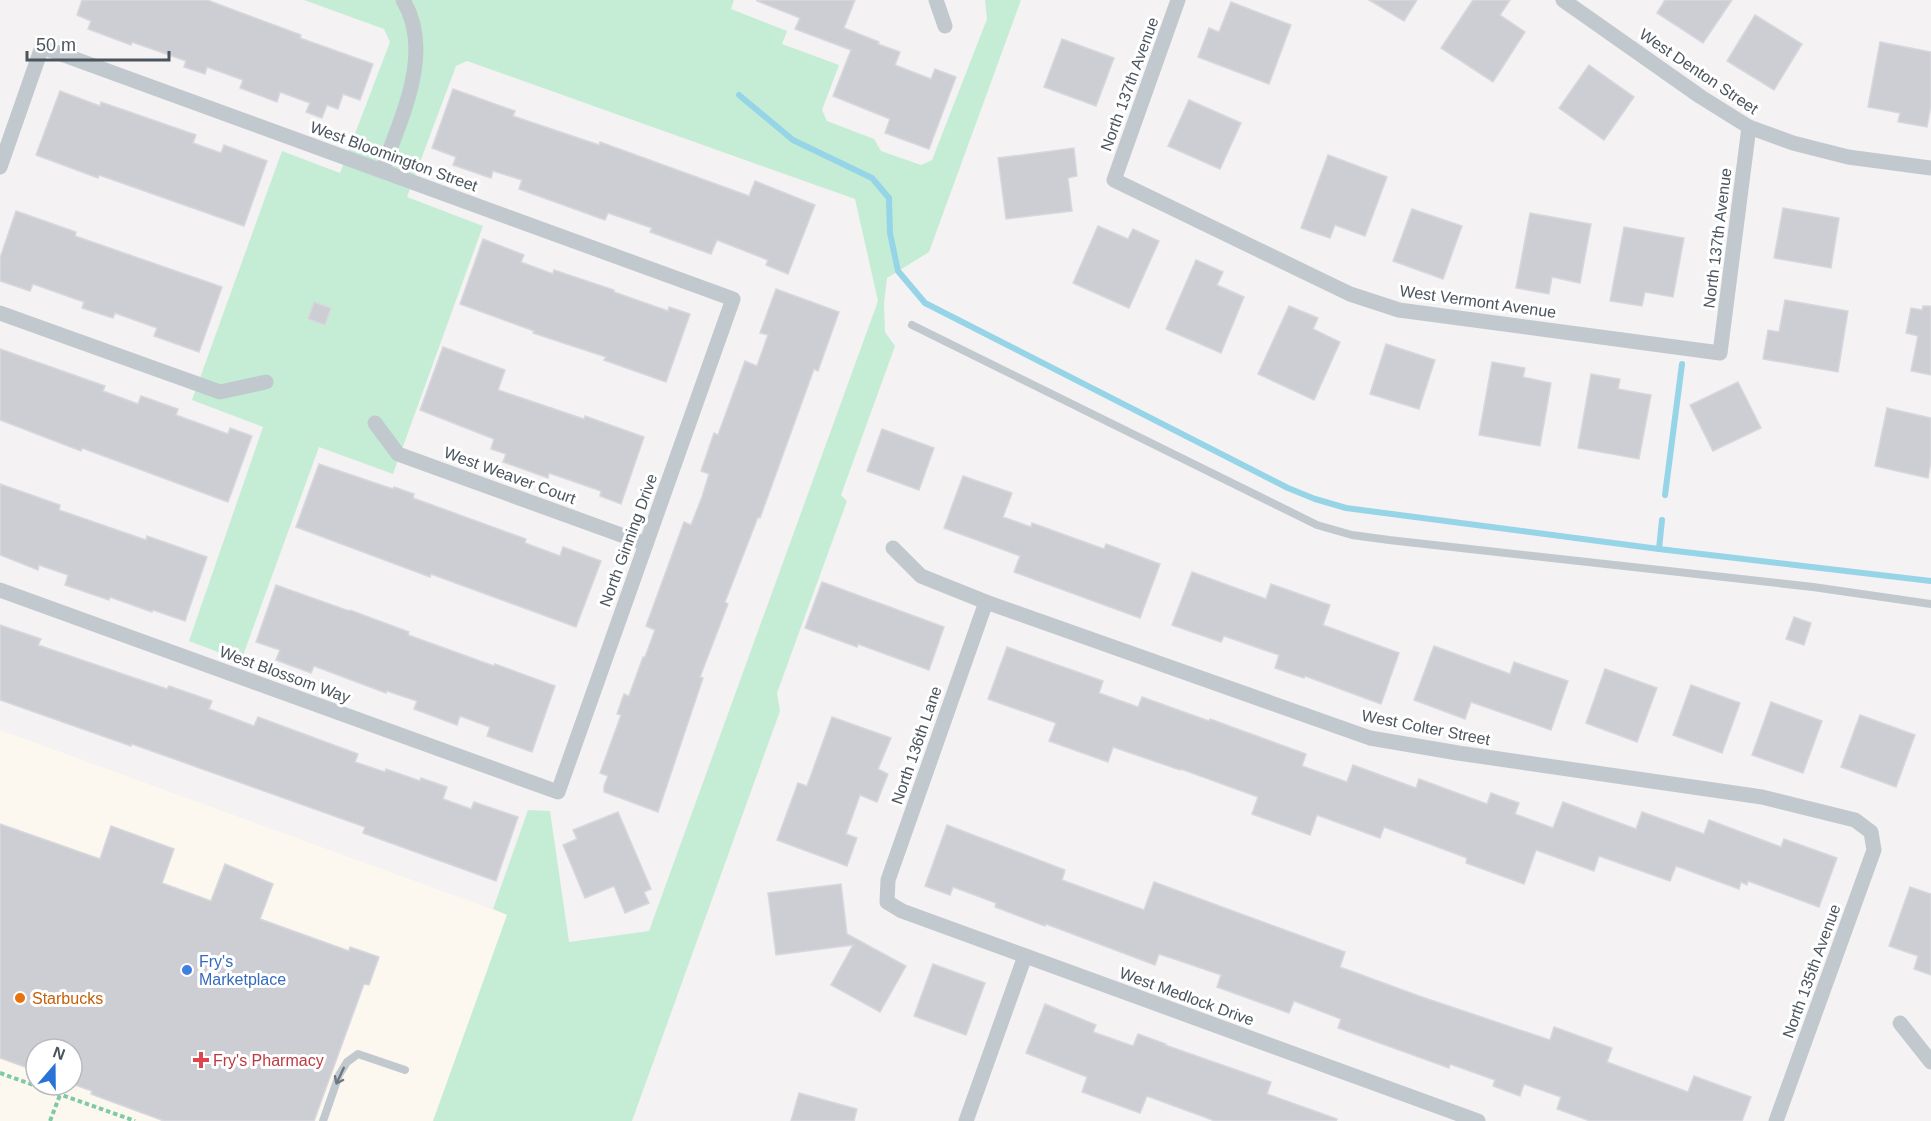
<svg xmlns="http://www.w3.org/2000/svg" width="1931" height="1121" font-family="Helvetica,sans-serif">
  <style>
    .commercial { fill: #fcf8ef; fill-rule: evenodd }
    .green { fill: #c5edd5 }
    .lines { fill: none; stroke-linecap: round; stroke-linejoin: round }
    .stream { stroke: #96d4e7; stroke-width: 6 }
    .building { fill: #cdced4; stroke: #d7d8dd; stroke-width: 1.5 }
    .path { stroke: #7fc9a6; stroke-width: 4; stroke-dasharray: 4.5 3; stroke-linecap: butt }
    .lane { stroke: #c1c9cf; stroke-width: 8 }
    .street { stroke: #c1c9cf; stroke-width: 15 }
    .oneway { stroke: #6e7880 }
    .shop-dot { fill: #3f7fe0; stroke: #fff; stroke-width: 2 }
    .food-dot { fill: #e8710a; stroke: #fff; stroke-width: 2 }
    .health-dot { fill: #e0444e; stroke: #fff; stroke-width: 2 }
    .labels { text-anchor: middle; stroke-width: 6; stroke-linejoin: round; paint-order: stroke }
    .street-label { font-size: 16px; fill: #4b555e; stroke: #fff }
    .shop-label { font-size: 16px; fill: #366cbe; stroke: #fff; text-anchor: start }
    .food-label { font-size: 16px; fill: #c56008; stroke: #fff; text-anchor: start }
    .health-label { font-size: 16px; fill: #be3a42; stroke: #fff; text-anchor: start }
  </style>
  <rect width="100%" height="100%" fill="#f4f2f2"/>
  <path class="commercial" d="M 0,730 L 508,915 L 433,1121 L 0,1121 ZM 36,1049 L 72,1049 L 72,1085 L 36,1085 Z"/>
  <path class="green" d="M 304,0 L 734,0 L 731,9 L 787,31 L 782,44 L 839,65 L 822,110 L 827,121 L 874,139 L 881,151 L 921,165 L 932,160 L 987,19 L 985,0 L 1021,0 L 929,252 L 887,278 L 884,303 L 885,332 L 895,346 L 841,495 L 847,501 L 777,693 L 780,711 L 632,1121 L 433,1121 L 507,915 L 493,909 L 528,810 L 550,811 L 569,942 L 649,931 L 878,301 L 855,199 L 467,61 L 456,66 L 407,197 L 483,226 L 393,474 L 319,447 L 241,661 L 189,641 L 263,427 L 192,400 L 282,151 L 340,173 L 390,42 L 384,29 Z"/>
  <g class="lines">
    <g class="stream">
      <path d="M 739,95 L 793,140 L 872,178 L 889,198 L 890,233 L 898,271 L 925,303 L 1288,488 L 1315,499 L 1346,508 L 1659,549 L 1931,581"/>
      <path d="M 1665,495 L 1682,364"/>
      <path d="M 1659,549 L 1662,520"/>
    </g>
  </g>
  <g class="building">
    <path d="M 82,0 L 207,0 L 301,35 L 300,38 L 373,64 L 360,100 L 343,94 L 338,109 L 327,105 L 322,118 L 306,112 L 310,103 L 280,92 L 277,102 L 240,88 L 243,80 L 207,67 L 205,74 L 184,67 L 186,61 L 132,42 L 131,45 L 88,29 L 91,21 L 77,15 Z"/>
    <path d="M 757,0 L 855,0 L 844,28 L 879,42 L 878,44 L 900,52 L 895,65 L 931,79 L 935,69 L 956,77 L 929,149 L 885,133 L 890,119 L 833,96 L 851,50 L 795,29 L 800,18 L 757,1 Z"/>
    <path d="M 1369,0 L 1417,0 L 1404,21 Z"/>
    <path d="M 1473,0 L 1510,0 L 1500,15 L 1525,32 L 1493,82 L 1441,48 Z"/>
    <path d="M 1665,0 L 1732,0 L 1703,43 L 1657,13 Z"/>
    <path d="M 1231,2 L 1291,25 L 1269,84 L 1198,57 L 1209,28 L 1219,32 Z"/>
    <path d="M 1755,15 L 1802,44 L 1774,90 L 1727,61 Z"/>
    <path d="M 1062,39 L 1114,58 L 1096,106 L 1044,87 Z"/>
    <path d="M 1880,42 L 1931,52 L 1931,105 L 1927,127 L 1898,122 L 1900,113 L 1868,107 Z"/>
    <path d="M 1589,65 L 1634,97 L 1604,140 L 1559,108 Z"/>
    <path d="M 453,89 L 515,111 L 513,116 L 599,145 L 600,142 L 749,196 L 755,181 L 815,205 L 788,274 L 766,265 L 768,260 L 717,240 L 711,254 L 650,232 L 652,228 L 608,213 L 605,220 L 519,189 L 522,180 L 493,171 L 491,178 L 453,165 L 456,157 L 432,148 Z"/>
    <path d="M 60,91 L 100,106 L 101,102 L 196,135 L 193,143 L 221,153 L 224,145 L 267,161 L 244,226 L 99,175 L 98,178 L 36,155 Z"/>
    <path d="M 1189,100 L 1241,123 L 1220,169 L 1168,146 Z"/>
    <path d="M 1074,148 L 1077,176 L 1068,178 L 1072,211 L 1006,219 L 998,158 Z"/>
    <path d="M 1328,155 L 1387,177 L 1365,236 L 1335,225 L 1330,238 L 1301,228 Z"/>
    <path d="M 1783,208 L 1839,218 L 1831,268 L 1774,258 Z"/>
    <path d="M 1412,209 L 1462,226 L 1443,279 L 1393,261 Z"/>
    <path d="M 16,211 L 76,232 L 75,236 L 222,287 L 199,352 L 154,336 L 157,328 L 115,313 L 113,318 L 82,308 L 84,302 L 33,284 L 30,291 L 0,281 L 0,258 Z"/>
    <path d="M 1530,213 L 1591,224 L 1580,283 L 1552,277 L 1549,294 L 1516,288 Z"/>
    <path d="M 1098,226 L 1128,239 L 1133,229 L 1159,241 L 1129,308 L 1073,283 Z"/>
    <path d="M 1624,227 L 1684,238 L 1673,297 L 1645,292 L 1642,306 L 1610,301 Z"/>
    <path d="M 483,239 L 524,255 L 521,262 L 553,274 L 554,270 L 614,290 L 614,292 L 668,311 L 669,307 L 690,314 L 666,382 L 604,360 L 606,357 L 533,333 L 534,331 L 460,304 Z"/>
    <path d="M 1196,260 L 1223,272 L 1217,285 L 1244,297 L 1221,353 L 1166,329 Z"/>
    <path d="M 776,289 L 839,312 L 818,371 L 814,369 L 760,518 L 758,517 L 725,602 L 728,604 L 700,677 L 703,678 L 658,812 L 604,792 L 604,786 L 608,776 L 600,773 L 621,715 L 617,714 L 624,694 L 629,696 L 643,657 L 645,657 L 655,630 L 646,626 L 684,522 L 691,525 L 702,497 L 709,474 L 701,471 L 714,433 L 718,435 L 745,361 L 757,366 L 768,335 L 760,333 Z"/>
    <path d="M 1785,300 L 1848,311 L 1838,372 L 1763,359 L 1768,330 L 1779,332 Z"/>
    <path d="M 314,302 L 331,308 L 325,325 L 308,319 Z"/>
    <path d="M 1289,306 L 1318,318 L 1313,329 L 1340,342 L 1314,400 L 1258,374 Z"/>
    <path d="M 1923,306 L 1931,306 L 1931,375 L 1911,371 L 1918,336 L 1906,333 L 1911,308 L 1922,310 Z"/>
    <path d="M 1386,344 L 1435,360 L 1419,409 L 1370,394 Z"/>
    <path d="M 443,347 L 505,370 L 498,390 L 584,419 L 585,416 L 644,437 L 621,504 L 600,496 L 601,491 L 549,473 L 548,478 L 503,462 L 506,454 L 491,449 L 494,439 L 420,410 Z"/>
    <path d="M 0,349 L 105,386 L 103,391 L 138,404 L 141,396 L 178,409 L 176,415 L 228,434 L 230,428 L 252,436 L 228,502 L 82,448 L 81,451 L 0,420 Z"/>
    <path d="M 1492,362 L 1525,368 L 1523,377 L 1551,383 L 1540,446 L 1479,435 Z"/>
    <path d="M 1591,374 L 1620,379 L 1618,389 L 1651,395 L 1639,459 L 1578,448 Z"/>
    <path d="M 1738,382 L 1761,428 L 1713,451 L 1690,405 Z"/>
    <path d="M 1887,408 L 1931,418 L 1931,461 L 1928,478 L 1875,466 Z"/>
    <path d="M 882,429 L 934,448 L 919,490 L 867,471 Z"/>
    <path d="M 319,464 L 393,489 L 394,487 L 414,494 L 413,498 L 526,539 L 525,543 L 560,556 L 563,547 L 601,561 L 576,627 L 431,574 L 430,577 L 296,527 Z"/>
    <path d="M 963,476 L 1012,493 L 1003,517 L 1031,527 L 1032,523 L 1104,549 L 1106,544 L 1160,564 L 1140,618 L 1014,572 L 1020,556 L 944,528 Z"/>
    <path d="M 0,484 L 60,505 L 59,510 L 146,540 L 147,536 L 207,557 L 185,621 L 153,610 L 152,612 L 110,597 L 109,600 L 65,585 L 68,575 L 39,565 L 38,570 L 0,555 Z"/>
    <path d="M 1192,572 L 1266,599 L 1271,584 L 1330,605 L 1323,625 L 1399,653 L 1381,704 L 1305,676 L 1304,678 L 1275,668 L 1279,655 L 1224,636 L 1221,642 L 1172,625 Z"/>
    <path d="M 822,582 L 944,627 L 929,670 L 858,644 L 857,647 L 805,628 Z"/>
    <path d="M 276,585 L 349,611 L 350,610 L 409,632 L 408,635 L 494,666 L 495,664 L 555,686 L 532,752 L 487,736 L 490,727 L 460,716 L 457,725 L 414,709 L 417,701 L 387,691 L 386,693 L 314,666 L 311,673 L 276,660 L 280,650 L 256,642 Z"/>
    <path d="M 1794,617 L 1811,623 L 1804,645 L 1786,639 Z"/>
    <path d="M 0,625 L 41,639 L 38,645 L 167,689 L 169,686 L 212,701 L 209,709 L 254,726 L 258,717 L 358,754 L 355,762 L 385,772 L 386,769 L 420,781 L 421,778 L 447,787 L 443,799 L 471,809 L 474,802 L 518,817 L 496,881 L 363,833 L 365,827 L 132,744 L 131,746 L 0,700 Z"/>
    <path d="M 1434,646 L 1510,674 L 1514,662 L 1568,681 L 1551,730 L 1471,702 L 1465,719 L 1414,700 Z"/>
    <path d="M 1007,647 L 1103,681 L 1099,693 L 1138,707 L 1142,697 L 1209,721 L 1210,719 L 1306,754 L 1302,766 L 1347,782 L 1353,765 L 1416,788 L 1419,779 L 1487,804 L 1491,793 L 1519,803 L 1515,814 L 1553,828 L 1563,802 L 1636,829 L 1642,812 L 1704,834 L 1709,820 L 1781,847 L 1784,839 L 1837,858 L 1819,907 L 1748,881 L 1747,885 L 1741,882 L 1739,889 L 1676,866 L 1670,881 L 1599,856 L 1594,871 L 1536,850 L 1524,884 L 1466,863 L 1467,858 L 1384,827 L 1380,838 L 1317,815 L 1310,835 L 1252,814 L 1258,797 L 1181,769 L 1180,770 L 1113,747 L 1108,762 L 1049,741 L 1056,723 L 988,699 Z"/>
    <path d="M 1605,669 L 1657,688 L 1637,742 L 1586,723 Z"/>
    <path d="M 1691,685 L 1740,703 L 1722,753 L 1673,735 Z"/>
    <path d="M 1771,702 L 1822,721 L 1803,773 L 1752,755 Z"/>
    <path d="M 1860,715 L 1915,735 L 1896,787 L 1841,767 Z"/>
    <path d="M 832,717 L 891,738 L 878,769 L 888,774 L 877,802 L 860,795 L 846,834 L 857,838 L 847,866 L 777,840 L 798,783 L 807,786 Z"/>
    <path d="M 618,812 L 651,889 L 644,892 L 649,903 L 625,913 L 614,886 L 585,898 L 563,845 L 577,839 L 573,830 Z"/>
    <path d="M 0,824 L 100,859 L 111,826 L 174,849 L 162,883 L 211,901 L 225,864 L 273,884 L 260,919 L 349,951 L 350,947 L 379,957 L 369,985 L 364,984 L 314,1121 L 164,1121 L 91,1094 L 92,1091 L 72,1084 L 72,1049 L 36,1049 L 36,1071 L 0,1058 Z"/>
    <path d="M 947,825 L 1065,870 L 1062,880 L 1144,910 L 1154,882 L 1345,952 L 1340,967 L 1419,996 L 1550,1040 L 1554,1027 L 1612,1048 L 1607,1062 L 1688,1092 L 1694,1076 L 1751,1097 L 1742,1121 L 1590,1121 L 1557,1109 L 1561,1097 L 1524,1084 L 1520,1096 L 1493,1086 L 1495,1080 L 1450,1064 L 1449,1068 L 1338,1028 L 1341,1019 L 1294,1001 L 1289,1013 L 1217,987 L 1221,975 L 1189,964 L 1159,954 L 1155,965 L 1046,924 L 1045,926 L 995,907 L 996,903 L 953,887 L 950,895 L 925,886 Z"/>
    <path d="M 841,884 L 847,934 L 906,966 L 880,1012 L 831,985 L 853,945 L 776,955 L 768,893 Z"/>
    <path d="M 1910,887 L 1931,894 L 1931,975 L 1914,969 L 1918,956 L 1889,946 Z"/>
    <path d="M 933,964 L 985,983 L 966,1035 L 914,1016 Z"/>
    <path d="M 1045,1004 L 1096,1025 L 1093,1032 L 1133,1046 L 1138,1034 L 1166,1044 L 1165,1045 L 1271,1082 L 1267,1094 L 1337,1119 L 1336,1121 L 1215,1121 L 1147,1096 L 1140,1113 L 1082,1092 L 1087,1077 L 1026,1053 Z"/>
    <path d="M 799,1093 L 857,1109 L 854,1121 L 791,1121 Z"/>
  </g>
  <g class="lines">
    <g class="path">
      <path d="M 0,1073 L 135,1121"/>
      <path d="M 50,1121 L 60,1095"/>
    </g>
    <g class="lane">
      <path d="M 912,325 L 1317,525 L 1352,535 L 1389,540 L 1813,587 L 1931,604"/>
      <path d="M 323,1121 L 339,1075 L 347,1062 L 358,1054 L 405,1070"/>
    </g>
    <g class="street">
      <path d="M 936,0 L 945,26"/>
      <path d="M 1178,0 L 1114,180 L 1350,294 L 1399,310 L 1720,353 L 1749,127"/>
      <path d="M 1563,0 L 1701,97 L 1749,127 L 1793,143 L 1848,157 L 1931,168"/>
      <path d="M 0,167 L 42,47 L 733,299 L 558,792 L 0,590"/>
      <path d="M 382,171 C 400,119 435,53 403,0"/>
      <path d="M 0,313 L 220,392 L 266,382"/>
      <path d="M 375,423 L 398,454 L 646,544"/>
      <path d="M 893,548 L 921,576 L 986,602 L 1370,738 L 1458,753 L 1762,797 L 1855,820 L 1871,832 L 1874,850 L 1776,1121"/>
      <path d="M 986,602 L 888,880 L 887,902 L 902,911 L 1478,1121"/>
      <path d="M 1900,1023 L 1931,1062"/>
      <path d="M 966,1121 L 1025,956"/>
    </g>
  </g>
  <defs><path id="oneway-shaft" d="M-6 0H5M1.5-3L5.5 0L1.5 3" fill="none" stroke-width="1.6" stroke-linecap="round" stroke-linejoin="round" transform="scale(1.5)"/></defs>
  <use class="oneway" href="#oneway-shaft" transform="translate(340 1076) rotate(115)"/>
  <circle class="shop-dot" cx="187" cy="970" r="6"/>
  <circle class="food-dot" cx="20" cy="998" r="6"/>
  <path class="health-dot" d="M198 1051h6v6h6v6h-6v6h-6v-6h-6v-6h6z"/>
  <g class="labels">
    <g class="street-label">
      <text transform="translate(1699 71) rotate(34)" y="6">West Denton Street</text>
      <text transform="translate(1129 84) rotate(-70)" y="6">North 137th Avenue</text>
      <text transform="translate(394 156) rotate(20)" y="6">West Bloomington Street</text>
      <text transform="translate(1717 238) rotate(-83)" y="6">North 137th Avenue</text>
      <text transform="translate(1478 301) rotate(8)" y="6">West Vermont Avenue</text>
      <text transform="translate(510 475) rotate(20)" y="6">West Weaver Court</text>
      <text transform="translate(628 540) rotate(-70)" y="6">North Ginning Drive</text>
      <text transform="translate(285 674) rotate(20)" y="6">West Blossom Way</text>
      <text transform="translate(1426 727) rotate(11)" y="6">West Colter Street</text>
      <text transform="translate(916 745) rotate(-71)" y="6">North 136th Lane</text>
      <text transform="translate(1811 971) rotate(-70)" y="6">North 135th Avenue</text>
      <text transform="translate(1187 996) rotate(20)" y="6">West Medlock Drive</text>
    </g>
    <g class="shop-label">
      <text x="199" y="967">Fry's<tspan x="199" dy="18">Marketplace</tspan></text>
    </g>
    <g class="food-label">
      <text x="32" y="1004">Starbucks</text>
    </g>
    <g class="health-label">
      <text x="213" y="1066">Fry's Pharmacy</text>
    </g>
  </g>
  <g transform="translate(54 1067) rotate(20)"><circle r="28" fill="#ffffff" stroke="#b7bbbf" stroke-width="1.5"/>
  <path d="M0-4.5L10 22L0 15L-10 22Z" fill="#2872d8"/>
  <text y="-9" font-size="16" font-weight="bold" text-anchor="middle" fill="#4b555e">N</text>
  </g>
  <path d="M27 51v9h142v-9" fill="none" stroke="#4b555e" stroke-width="3"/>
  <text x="36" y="51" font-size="18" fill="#4b555e" stroke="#ffffff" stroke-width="4.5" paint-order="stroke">50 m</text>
</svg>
